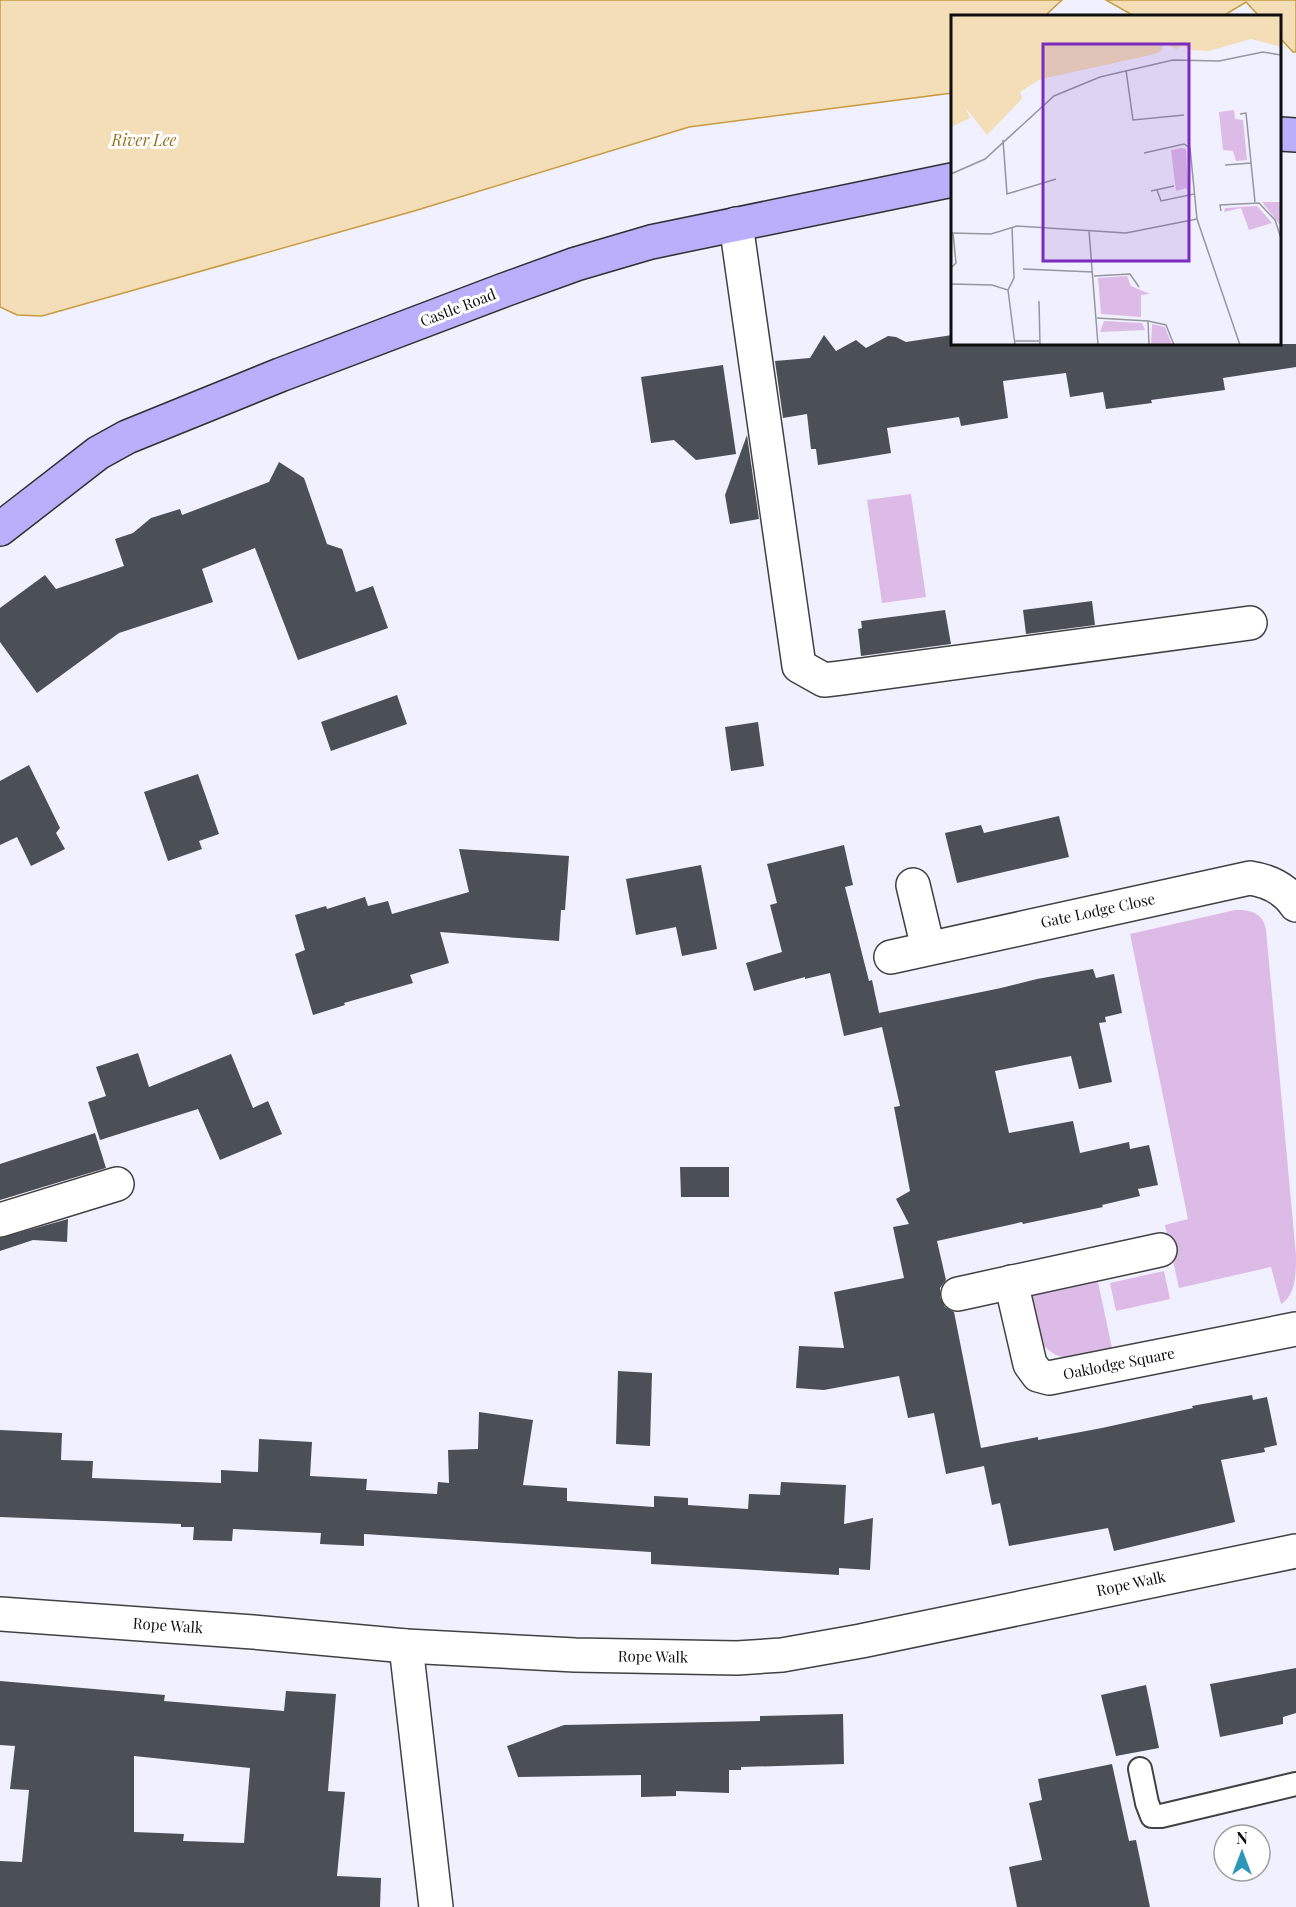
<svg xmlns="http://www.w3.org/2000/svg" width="1296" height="1907" font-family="'Playfair Display',serif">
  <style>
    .green { fill: #ddbbe7 }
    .water { fill: #f3deb7; stroke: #c79c41; stroke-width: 1.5 }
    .building { fill: #4b4f56; fill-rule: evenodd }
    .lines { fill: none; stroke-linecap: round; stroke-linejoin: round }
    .service-casing { stroke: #414141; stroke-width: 26 }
    .minor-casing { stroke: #414141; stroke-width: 36 }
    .secondary-casing { stroke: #303030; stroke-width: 36 }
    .service { stroke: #fff; stroke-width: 22 }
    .minor { stroke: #fff; stroke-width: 33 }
    .secondary { stroke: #bbaefb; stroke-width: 33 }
    .labels { text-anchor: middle; stroke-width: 6; stroke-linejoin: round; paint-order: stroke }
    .street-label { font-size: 15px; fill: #0e0e0e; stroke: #fff }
    .water-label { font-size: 16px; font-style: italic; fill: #93721c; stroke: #fff }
    .inset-road { fill: none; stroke: #96969e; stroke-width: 1.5 }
    .view { fill: #7b2cbf; fill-opacity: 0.15; stroke: #7b2cbf; stroke-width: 3 }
    .inset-edge { fill: none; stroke: #0e0e0e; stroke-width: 3 }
  </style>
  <rect width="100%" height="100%" fill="#f1f0fe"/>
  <g class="green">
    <path d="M 911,494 L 926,597 L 882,603 L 867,500 Z"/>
    <path d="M 1235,910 C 1250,910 1263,912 1266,930 L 1296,1255 C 1296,1274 1296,1295 1281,1304 L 1271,1267 L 1179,1288 L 1165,1225 L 1188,1219 L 1130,934 Z"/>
    <path d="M 1164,1271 L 1170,1299 L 1116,1311 L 1110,1283 Z"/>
    <path d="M 1098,1282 L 1112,1348 L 1066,1358 C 1056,1357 1045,1349 1040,1340 L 1031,1296 Z"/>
  </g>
  <g class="water">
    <path d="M 0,0 L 1062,0 L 1048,13 L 1046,16 L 952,16 L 952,93 L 689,127 L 414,211 L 42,316 L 17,315 L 0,307 Z"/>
    <path d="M 1106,0 L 1296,0 L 1296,52 L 1293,52 L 1280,38 L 1280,16 L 1259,16 L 1246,2 L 1223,16 L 1134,16 Z"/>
  </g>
  <g class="building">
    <path d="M 824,335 L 836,351 L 856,340 L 866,348 L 888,336 L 896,337 L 906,342 L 952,335 L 952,344 L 1296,344 L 1296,367 L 1223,378 L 1225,390 L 1151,400 L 1152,403 L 1106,409 L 1103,392 L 1070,397 L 1066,373 L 1003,381 L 1008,418 L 961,426 L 959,417 L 887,428 L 891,453 L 818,465 L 816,449 L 811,449 L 807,414 L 783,418 L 775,361 L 810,358 Z"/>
    <path d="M 723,365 L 736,454 L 696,460 L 674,440 L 651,443 L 641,377 Z"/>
    <path d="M 747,435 L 759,519 L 730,524 L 725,495 Z"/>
    <path d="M 279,462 L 304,478 L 327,544 L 342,549 L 356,592 L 373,586 L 388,628 L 298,660 L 255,548 L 202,569 L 213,602 L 119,633 L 37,693 L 0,642 L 0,608 L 45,575 L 56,589 L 124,566 L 115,539 L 133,533 L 151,518 L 180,509 L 182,515 L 269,482 Z"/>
    <path d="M 1092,601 L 1095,625 L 1026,634 L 1023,610 Z"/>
    <path d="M 945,610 L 951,644 L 861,656 L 858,629 L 862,628 L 861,621 Z"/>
    <path d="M 397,695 L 407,724 L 331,751 L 321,722 Z"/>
    <path d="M 758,722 L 764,766 L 731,771 L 725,727 Z"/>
    <path d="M 29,765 L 60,828 L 56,833 L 65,849 L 31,866 L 17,837 L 0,845 L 0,781 Z"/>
    <path d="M 198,774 L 219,834 L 199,841 L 202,849 L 168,861 L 144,792 Z"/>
    <path d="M 1059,816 L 1069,857 L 957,883 L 945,833 L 981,825 L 984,833 Z"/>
    <path d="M 844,845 L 853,885 L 845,887 L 869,981 L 872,980 L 881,1022 L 879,1013 L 1001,988 L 1037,979 L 1093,969 L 1096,978 L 1114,974 L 1122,1013 L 1105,1017 L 1106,1022 L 1099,1023 L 1112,1082 L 1079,1089 L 1071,1056 L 995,1071 L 1009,1133 L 1073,1121 L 1080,1153 L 1129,1142 L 1130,1149 L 1149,1145 L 1158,1185 L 1138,1189 L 1140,1196 L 1102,1205 L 1103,1207 L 1023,1224 L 1022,1222 L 937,1241 L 946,1280 L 940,1288 L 940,1297 L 945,1307 L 954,1312 L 981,1448 L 1038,1437 L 1038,1440 L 1102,1428 L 1193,1408 L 1192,1406 L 1252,1395 L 1253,1400 L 1267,1397 L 1277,1445 L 1264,1448 L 1265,1452 L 1221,1460 L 1235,1522 L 1114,1551 L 1108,1528 L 1009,1546 L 1000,1503 L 992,1505 L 984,1466 L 946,1474 L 934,1413 L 908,1418 L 899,1376 L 824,1390 L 796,1388 L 799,1346 L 844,1348 L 834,1292 L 904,1278 L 893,1227 L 909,1224 L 896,1199 L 910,1191 L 894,1107 L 900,1106 L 882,1027 L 844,1036 L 830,973 L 805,979 L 805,977 L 754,991 L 746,963 L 782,952 L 770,905 L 777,903 L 767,864 Z"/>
    <path d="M 459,849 L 569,856 L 565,910 L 561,910 L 559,941 L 440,932 L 449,963 L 410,975 L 413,983 L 344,1003 L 345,1005 L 313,1015 L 295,954 L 305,950 L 295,915 L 326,906 L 327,909 L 365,897 L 368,906 L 388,901 L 392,914 L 469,892 Z"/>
    <path d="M 701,865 L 717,949 L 682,956 L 676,927 L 636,935 L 626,879 Z"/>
    <path d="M 138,1053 L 149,1087 L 231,1054 L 253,1108 L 268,1101 L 282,1134 L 220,1160 L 198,1109 L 100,1140 L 88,1102 L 106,1096 L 96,1067 Z"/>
    <path d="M 95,1133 L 106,1168 L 0,1200 L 0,1164 Z"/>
    <path d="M 680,1167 L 729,1167 L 729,1197 L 681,1197 Z"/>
    <path d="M 68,1219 L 67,1242 L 33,1240 L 0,1251 L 0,1238 Z"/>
    <path d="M 618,1371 L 652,1373 L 650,1446 L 616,1444 Z"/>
    <path d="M 479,1412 L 533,1420 L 523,1485 L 567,1488 L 567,1501 L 654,1507 L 654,1496 L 688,1498 L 688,1505 L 748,1509 L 749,1494 L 780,1495 L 781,1482 L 846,1485 L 844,1524 L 873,1518 L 870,1570 L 839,1568 L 839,1575 L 651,1564 L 651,1552 L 364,1534 L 364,1546 L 320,1544 L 321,1533 L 233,1529 L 232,1541 L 193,1540 L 194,1527 L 181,1527 L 181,1524 L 0,1517 L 0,1430 L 62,1433 L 61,1460 L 93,1461 L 92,1478 L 221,1483 L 221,1470 L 258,1472 L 259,1439 L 312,1442 L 310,1476 L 367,1479 L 366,1490 L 437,1494 L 438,1482 L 449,1483 L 448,1450 L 478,1449 Z"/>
    <path d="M 1296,1668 L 1296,1713 L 1283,1717 L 1283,1724 L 1220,1737 L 1210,1684 Z"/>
    <path d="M 0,1681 L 165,1695 L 164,1701 L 284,1711 L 286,1691 L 336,1694 L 328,1791 L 345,1792 L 337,1876 L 381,1878 L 380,1907 L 0,1907 L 0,1861 L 22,1862 L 29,1790 L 10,1789 L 15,1746 L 0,1745 ZM 134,1756 L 250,1768 L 244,1843 L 183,1841 L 184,1834 L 134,1832 Z"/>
    <path d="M 1146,1685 L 1159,1748 L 1116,1756 L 1101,1695 Z"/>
    <path d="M 843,1714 L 844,1764 L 741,1767 L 741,1770 L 729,1770 L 729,1793 L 676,1791 L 676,1796 L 641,1797 L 641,1775 L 518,1777 L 507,1746 L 564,1725 L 760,1721 L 760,1716 Z"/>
    <path d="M 1112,1764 L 1129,1841 L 1136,1840 L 1150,1907 L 1017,1907 L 1009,1867 L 1042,1860 L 1029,1803 L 1042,1800 L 1038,1779 Z"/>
  </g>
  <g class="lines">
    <defs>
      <path id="service" d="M 1140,1769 L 1147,1803 L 1152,1816 L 1161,1816 L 1296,1784"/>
      <g id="minor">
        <path d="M 736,224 L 799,666 L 824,680 L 841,678 L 1250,623"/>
        <path d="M 913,885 L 928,948"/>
        <path d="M 891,957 L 1250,878 C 1269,881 1285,888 1296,905"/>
        <path d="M 0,1220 L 117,1184"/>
        <path d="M 1011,1282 L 1030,1364 L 1038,1375 L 1049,1378 L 1296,1329"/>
        <path d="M 958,1294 L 1160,1250"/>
        <path d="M 0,1614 L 253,1632 L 406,1646 L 575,1655 L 737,1658 L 782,1655 L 861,1641 L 1296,1551"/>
        <path d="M 406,1646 L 436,1907"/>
      </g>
      <g id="secondary">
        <path d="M 1280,134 L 1296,135"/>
        <path d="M 0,529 L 98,453 L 127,437 L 280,375 L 504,290 L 576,264 L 651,242 L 952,180"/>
      </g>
    </defs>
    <use href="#service" class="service-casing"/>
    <use href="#minor" class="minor-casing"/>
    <use href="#secondary" class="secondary-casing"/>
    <use href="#service" class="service"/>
    <use href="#minor" class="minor"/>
    <use href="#secondary" class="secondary"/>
  </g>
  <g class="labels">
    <g class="street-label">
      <text transform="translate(458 308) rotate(-21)" y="5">Castle Road</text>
      <text transform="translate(1098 911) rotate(-12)" y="5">Gate Lodge Close</text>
      <text transform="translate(1119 1364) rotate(-11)" y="5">Oaklodge Square</text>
      <text transform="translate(1131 1584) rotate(-12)" y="5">Rope Walk</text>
      <text transform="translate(168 1626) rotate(4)" y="5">Rope Walk</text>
      <text transform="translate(653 1657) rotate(1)" y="5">Rope Walk</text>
    </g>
    <g class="water-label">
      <text x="144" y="146">River Lee</text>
    </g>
  </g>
  <g transform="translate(951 15)">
    <rect width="330" height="330" fill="#f1f0fe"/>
    <path d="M 283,95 L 284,104 L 292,105 L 296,145 L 285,146 L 282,136 L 272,135 L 268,97 ZM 231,133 L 235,134 L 237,177 L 235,173 L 225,176 L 220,135 ZM 311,187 L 330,187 L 330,210 L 329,210 ZM 306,191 L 321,208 L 298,215 L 290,193 L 273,197 L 274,193 ZM 176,261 L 180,271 L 199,279 L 190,280 L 190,302 L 150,299 L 147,263 ZM 153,306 L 191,308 L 194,315 L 149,317 ZM 201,309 L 214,312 L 221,330 L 200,330 Z" fill="#ddbbe7"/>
    <path d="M 0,0 L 330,0 L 330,32 L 300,24 L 258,36 L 238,35 L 233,30 L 225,34 L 214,28 L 209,37 L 200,40 L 90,64 L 69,77 L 71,84 L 36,120 L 14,92 L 19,103 L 0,112 Z" fill="#f3deb7"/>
    <path class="inset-road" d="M 175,55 L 182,105 L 233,100M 289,99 L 295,98 L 304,187M 52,125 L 56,179 L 105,164M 193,138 L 233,129 L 239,133 L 246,204 L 289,330M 274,150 L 300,148M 0,159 L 34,144 L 103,81 L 149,62 L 222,45 L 268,46 L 312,37 L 330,40M 206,175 L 210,186 L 243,179M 200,176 L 223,171M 270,196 L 269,190 L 308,188 L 324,205 L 330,223M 138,216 L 147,330M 0,218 L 40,219 L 66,211 L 175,218 L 246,204M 0,253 L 5,248 L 2,218M 72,254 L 142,257M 143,261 L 179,259 L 188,272M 0,269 L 41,270 L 57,275 L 64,330M 57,275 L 63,263 L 61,212M 88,286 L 89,330M 146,303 L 197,306M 64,326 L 88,326M 198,330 L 197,306 L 215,310 L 223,330"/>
    <path class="view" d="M 92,29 L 238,29 L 238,246 L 92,246 Z"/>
    <rect width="330" height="330" class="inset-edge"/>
  </g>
  <g transform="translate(1242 1853)"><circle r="28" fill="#ffffff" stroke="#9f9f9f" stroke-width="1.5"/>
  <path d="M0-4.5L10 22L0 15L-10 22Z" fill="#2c97b8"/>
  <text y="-9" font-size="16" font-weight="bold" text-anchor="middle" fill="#0e0e0e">N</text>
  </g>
</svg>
